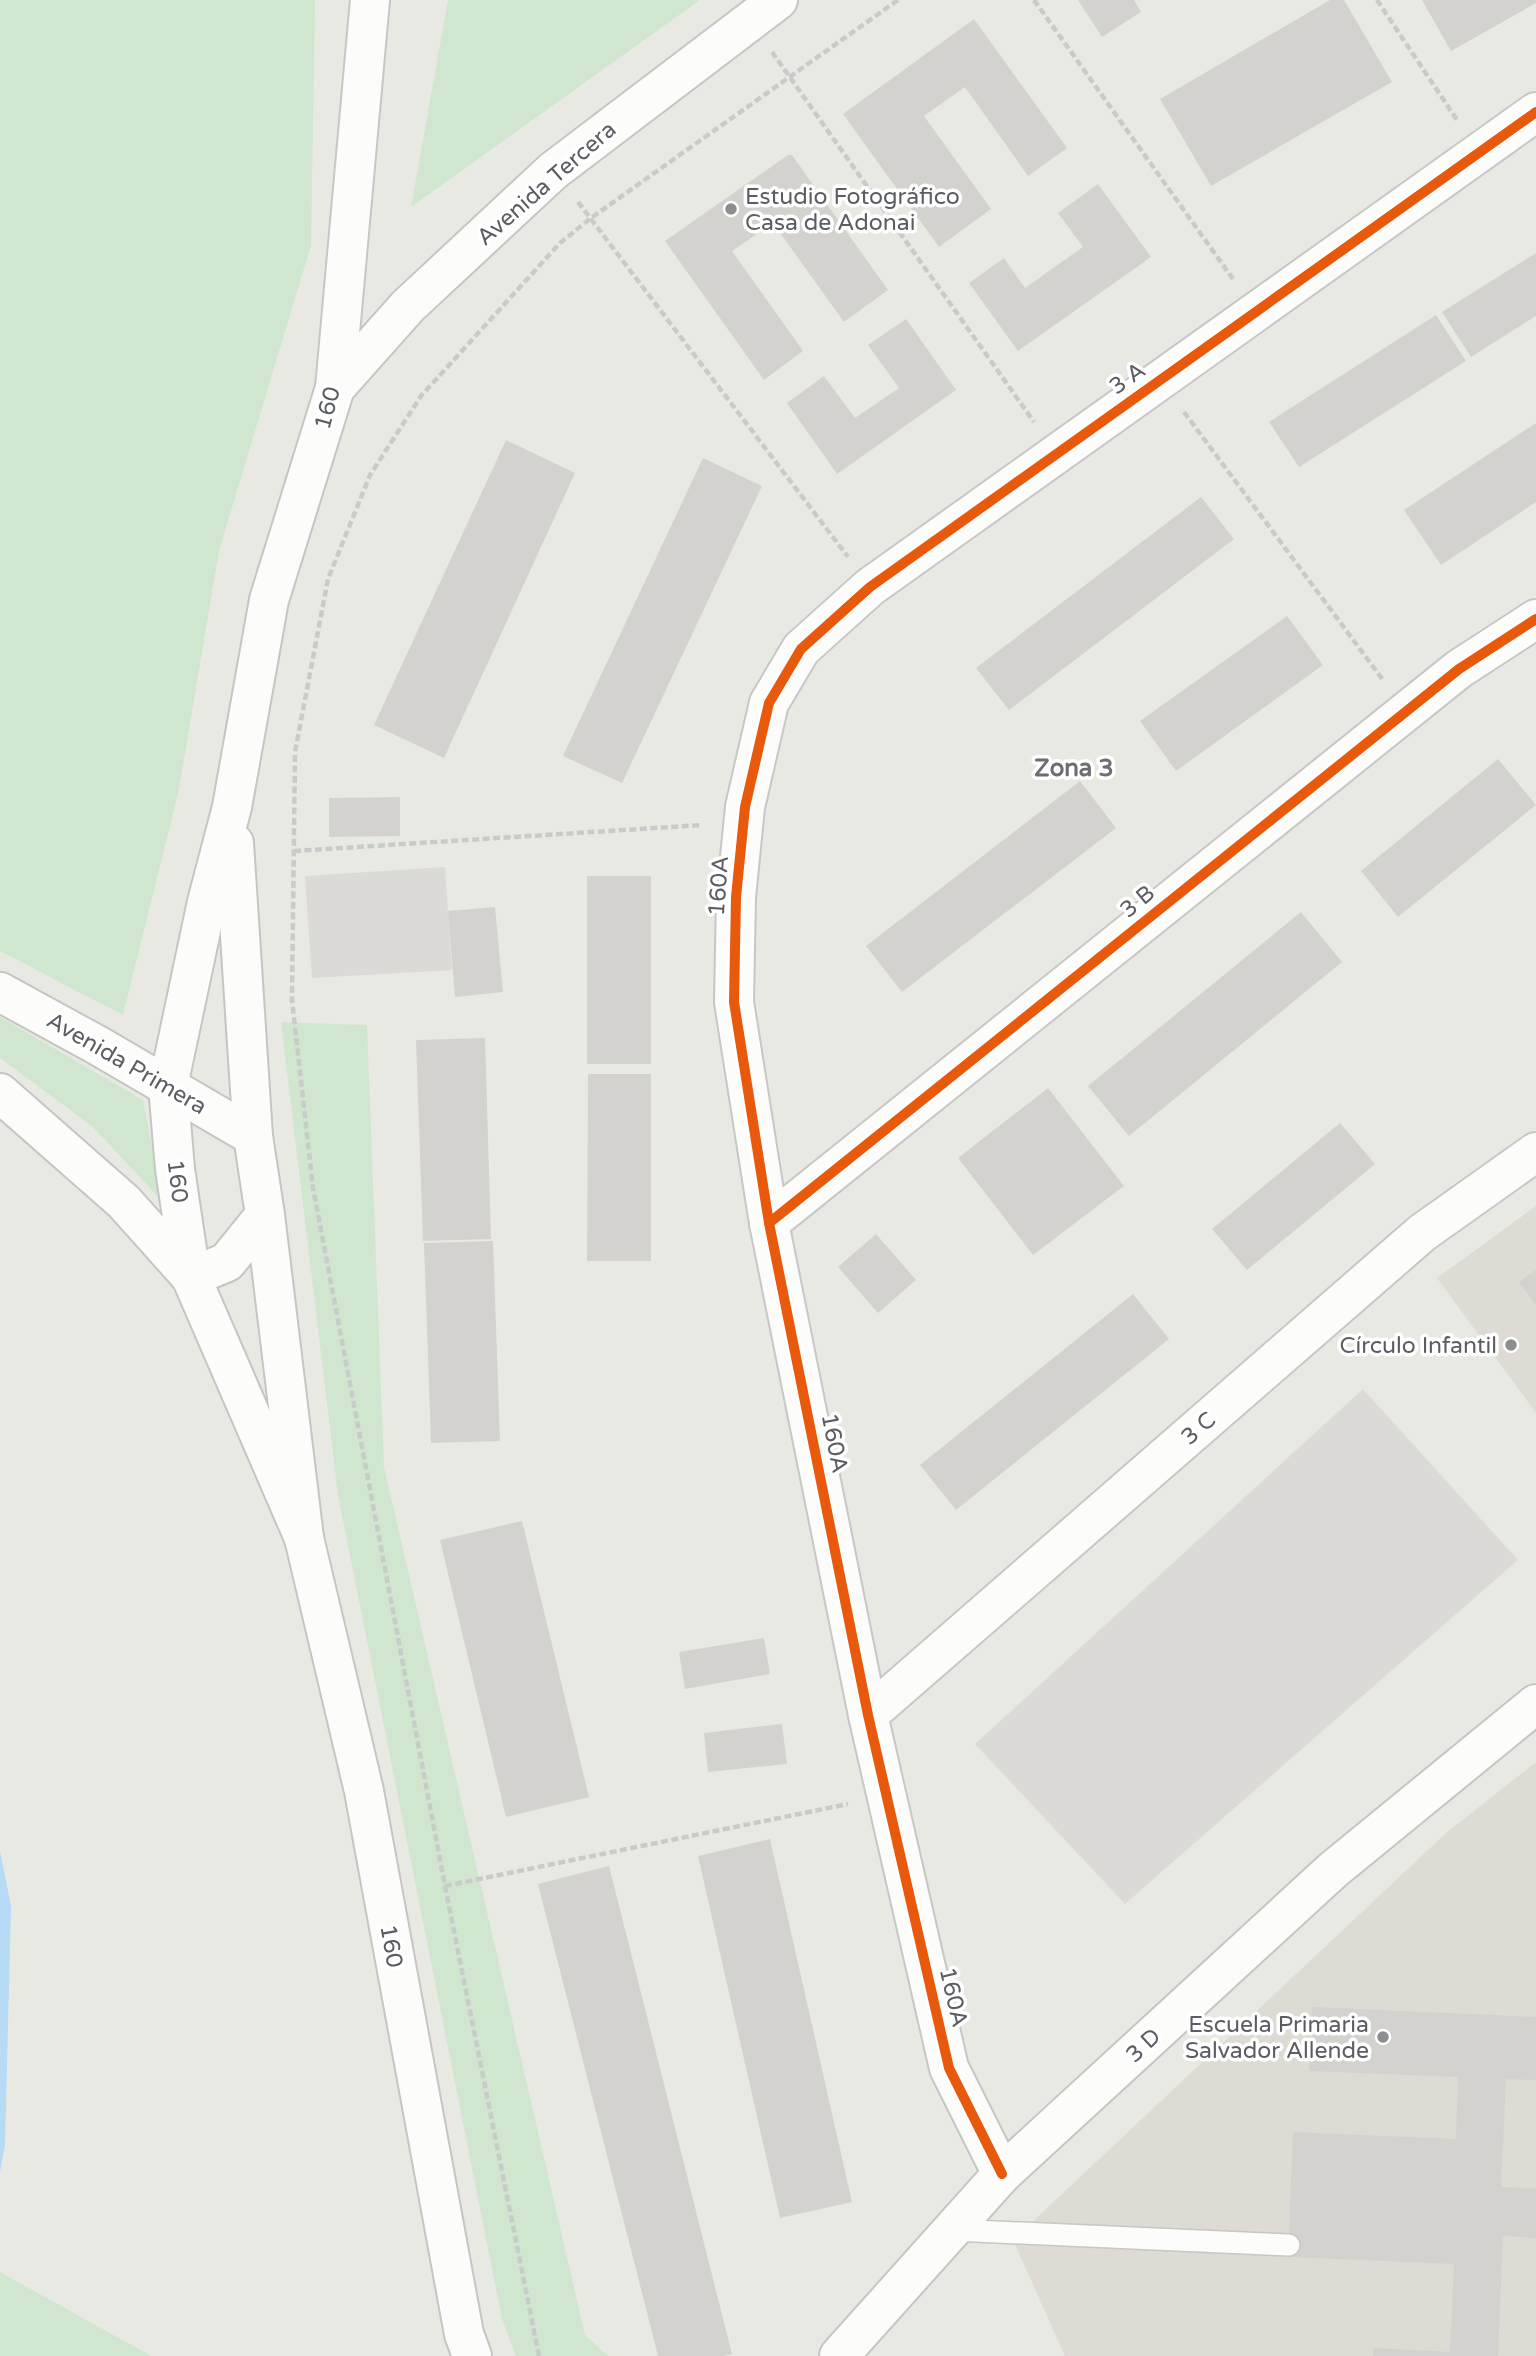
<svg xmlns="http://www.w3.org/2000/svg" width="1536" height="2356" font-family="'Varela Round',sans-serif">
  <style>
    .industrial { fill: #dcdad7 }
    .education { fill: #dddbd3 }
    .green { fill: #d1e6cf }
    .water { fill: #b7daf6 }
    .building { fill: #d3d2cf }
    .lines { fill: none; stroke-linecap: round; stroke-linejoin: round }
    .lane-casing { stroke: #c6c7c6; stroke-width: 24 }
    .street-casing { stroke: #c6c7c6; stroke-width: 42 }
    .secondary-casing { stroke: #c5c6c4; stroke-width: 42 }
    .path { stroke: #c7cbc9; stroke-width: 4.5; stroke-dasharray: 7 3.5; stroke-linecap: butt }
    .lane { stroke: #fcfcfb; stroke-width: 21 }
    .street { stroke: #fcfcfb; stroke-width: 38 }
    .secondary { stroke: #fcfcfb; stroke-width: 38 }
    .cycleway-casing { stroke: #fff; stroke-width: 15 }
    .cycleway { stroke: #e8590c; stroke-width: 10 }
    .poi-dot { fill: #8c8e90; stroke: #fff; stroke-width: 2.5 }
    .labels { text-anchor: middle; stroke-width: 7; stroke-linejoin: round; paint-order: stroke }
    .street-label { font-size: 23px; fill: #5a5d62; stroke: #fff }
    .poi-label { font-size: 23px; fill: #5a5d62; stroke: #fff; text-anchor: end }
    .neighbourhood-label { font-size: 24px; font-weight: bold; fill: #6b6f74; stroke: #fff }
  </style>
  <rect width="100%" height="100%" fill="#e9e9e4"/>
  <g class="industrial">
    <path d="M 445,867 L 452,970 L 312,978 L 305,876 Z"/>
    <path d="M 1363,1389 L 1518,1560 L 1125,1904 L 975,1744 Z"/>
  </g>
  <g class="education">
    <path d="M 1536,1206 L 1536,1413 L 1437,1278 Z"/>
    <path d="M 1536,1762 L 1536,2356 L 1065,2356 L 1013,2240 L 1446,1833 Z"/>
  </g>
  <g class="green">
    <path d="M 0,0 L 315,0 L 311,245 L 219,551 L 179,789 L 123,1015 L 0,951 Z"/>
    <path d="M 448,0 L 700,0 L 411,207 Z"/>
    <path d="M 0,1017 L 143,1100 L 163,1202 L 93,1127 L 0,1058 Z"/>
    <path d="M 281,1022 L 367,1025 L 384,1467 L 585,2335 L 608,2356 L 516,2356 L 502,2319 L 338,1495 Z"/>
    <path d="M 0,2272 L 151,2356 L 0,2356 Z"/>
  </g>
  <path class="water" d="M 0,1851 L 11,1906 L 5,2145 L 0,2172 Z"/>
  <g class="building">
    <path d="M 1078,0 L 1134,0 L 1141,12 L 1102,37 Z"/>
    <path d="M 1330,0 L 1344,0 L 1392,82 L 1211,186 L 1160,99 Z"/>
    <path d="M 1422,0 L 1536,0 L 1536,3 L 1451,51 Z"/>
    <path d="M 974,19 L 1067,148 L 1028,176 L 965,87 L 924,116 L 991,209 L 939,247 L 843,114 Z"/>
    <path d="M 788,155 L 792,155 L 888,290 L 844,322 L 773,223 L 732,251 L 803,351 L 764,380 L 665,241 Z"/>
    <path d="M 1098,184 L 1151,257 L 1018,351 L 969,283 L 1004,258 L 1025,288 L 1083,247 L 1058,213 Z"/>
    <path d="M 1536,253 L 1536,316 L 1471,357 L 1442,312 Z"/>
    <path d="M 1436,315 L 1466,361 L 1299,467 L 1269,422 Z"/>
    <path d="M 906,319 L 956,390 L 837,474 L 787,403 L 824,376 L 855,418 L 899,388 L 868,345 Z"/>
    <path d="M 1536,423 L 1536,502 L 1441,565 L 1404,510 Z"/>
    <path d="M 506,440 L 575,473 L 444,758 L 374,725 Z"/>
    <path d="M 703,458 L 762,486 L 622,783 L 563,756 Z"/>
    <path d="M 1201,497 L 1234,539 L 1009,710 L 976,668 Z"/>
    <path d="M 1287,616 L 1323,665 L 1176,771 L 1140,721 Z"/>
    <path d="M 1498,759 L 1536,805 L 1398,917 L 1361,871 Z"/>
    <path d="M 1080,781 L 1116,828 L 902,992 L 866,946 Z"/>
    <path d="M 400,797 L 400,836 L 329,837 L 329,798 Z"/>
    <rect x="587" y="876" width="64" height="188"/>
    <path d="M 495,907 L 503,992 L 455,997 L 448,911 Z"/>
    <path d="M 1301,912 L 1342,962 L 1129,1136 L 1088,1086 Z"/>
    <path d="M 485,1038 L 491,1239 L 423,1241 L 416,1040 Z"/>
    <path d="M 588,1074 L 651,1074 L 651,1261 L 587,1261 Z"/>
    <path d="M 1048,1088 L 1124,1186 L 1033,1255 L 958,1158 Z"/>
    <path d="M 1340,1123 L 1375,1164 L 1247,1270 L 1212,1229 Z"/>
    <path d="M 876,1234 L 916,1280 L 878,1313 L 838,1267 Z"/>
    <path d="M 493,1241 L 500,1441 L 431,1443 L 424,1243 Z"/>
    <path d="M 1536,1270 L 1536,1305 L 1519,1282 Z"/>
    <path d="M 1133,1294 L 1169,1339 L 956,1510 L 920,1465 Z"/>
    <path d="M 522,1521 L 589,1797 L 506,1817 L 440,1540 Z"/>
    <path d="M 764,1638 L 770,1674 L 685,1689 L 679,1652 Z"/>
    <path d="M 782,1724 L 787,1764 L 708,1772 L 704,1733 Z"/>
    <path d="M 770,1839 L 852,2202 L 780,2218 L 698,1856 Z"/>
    <path d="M 609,1866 L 732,2354 L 724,2356 L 658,2356 L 538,1884 Z"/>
    <path d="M 1312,2007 L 1536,2017 L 1536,2080 L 1506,2079 L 1501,2187 L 1536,2188 L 1536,2238 L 1503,2236 L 1498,2356 L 1373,2356 L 1373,2348 L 1450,2352 L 1454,2264 L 1288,2257 L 1293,2132 L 1456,2139 L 1458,2077 L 1309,2071 Z"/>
  </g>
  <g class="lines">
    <defs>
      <path id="lane" d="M 952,2230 L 1289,2245"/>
      <g id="street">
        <path d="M 335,388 L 370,0"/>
        <path d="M 769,1223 L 1459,669 L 1536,619"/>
        <path d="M 868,1715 L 1422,1233 L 1536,1152"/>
        <path d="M 1002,2174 L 949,2068 L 868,1715 L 769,1223 L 734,1002 L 736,897 L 745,807 L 769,703 L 801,649 L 870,587 L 1536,112"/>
      </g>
      <g id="secondary">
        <path d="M 234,843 L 253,1136 L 265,1215 L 304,1538 L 364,1791 L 464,2334 L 472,2356"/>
        <path d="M 0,992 L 97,1045 L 253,1136"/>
        <path d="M 0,1093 L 124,1202 L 191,1277"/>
        <path d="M 191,1277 L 227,1262 L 265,1215"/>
        <path d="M 304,1538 L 191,1277 L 175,1169 L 168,1086 L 207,902 L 232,807 L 269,600 L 335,388 L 408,306 L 553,171 L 778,0"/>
        <path d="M 839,2356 L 1002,2174 L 1333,1870 L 1536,1704"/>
      </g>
    </defs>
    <use href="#lane" class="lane-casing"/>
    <use href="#street" class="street-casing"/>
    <use href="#secondary" class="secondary-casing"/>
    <g class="path">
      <path d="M 1034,0 L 1233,279"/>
      <path d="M 1377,0 L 1457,120"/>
      <path d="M 772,52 L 1034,422"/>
      <path d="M 578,202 L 848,557"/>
      <path d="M 1184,412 L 1383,680"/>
      <path d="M 294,851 L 702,825"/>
      <path d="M 445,1886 L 848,1804"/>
      <path d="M 539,2356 L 445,1886 L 313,1188 L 292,1000 L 295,752 L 328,579 L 370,475 L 421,396 L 560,243 L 591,218 L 898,0"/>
    </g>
    <use href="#lane" class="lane"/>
    <use href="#street" class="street"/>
    <use href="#secondary" class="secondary"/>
    <defs>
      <g id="cycleway">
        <path d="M 769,1223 L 1459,669 L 1536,619"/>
        <path d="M 1002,2174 L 949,2068 L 868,1715 L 769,1223 L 734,1002 L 736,897 L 745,807 L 769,703 L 801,649 L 870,587 L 1536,112"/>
      </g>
    </defs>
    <use href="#cycleway" class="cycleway-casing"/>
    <use href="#cycleway" class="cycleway"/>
  </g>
  <g class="poi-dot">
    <circle cx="731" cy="209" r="7"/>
    <circle cx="1511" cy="1345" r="7"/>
    <circle cx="1383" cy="2037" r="7"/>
  </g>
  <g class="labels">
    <g class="street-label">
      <text transform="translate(546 183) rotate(-41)" y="8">Avenida Tercera</text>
      <text transform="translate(1127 378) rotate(-35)" y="8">3 A</text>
      <text transform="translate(327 408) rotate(-75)" y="8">160</text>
      <text transform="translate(718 886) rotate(-86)" y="8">160A</text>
      <text transform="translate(1137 901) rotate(-39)" y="8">3 B</text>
      <text transform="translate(127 1063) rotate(30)" y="8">Avenida Primera</text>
      <text transform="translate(178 1181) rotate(83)" y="8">160</text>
      <text transform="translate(1198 1428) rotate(-41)" y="8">3 C</text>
      <text transform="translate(835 1443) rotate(79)" y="8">160A</text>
      <text transform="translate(392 1946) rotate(80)" y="8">160</text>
      <text transform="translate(954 1997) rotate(77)" y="8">160A</text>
      <text transform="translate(1143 2045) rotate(-43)" y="8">3 D</text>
    </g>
    <g class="poi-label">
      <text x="745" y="204" text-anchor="start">Estudio Fotográfico<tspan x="745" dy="26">Casa de Adonai</tspan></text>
      <text x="1497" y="1353">Círculo Infantil</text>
      <text x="1369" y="2032">Escuela Primaria<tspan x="1369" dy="26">Salvador Allende</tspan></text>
    </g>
    <g class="neighbourhood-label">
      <text x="1074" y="776">Zona 3</text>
    </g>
  </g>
</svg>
